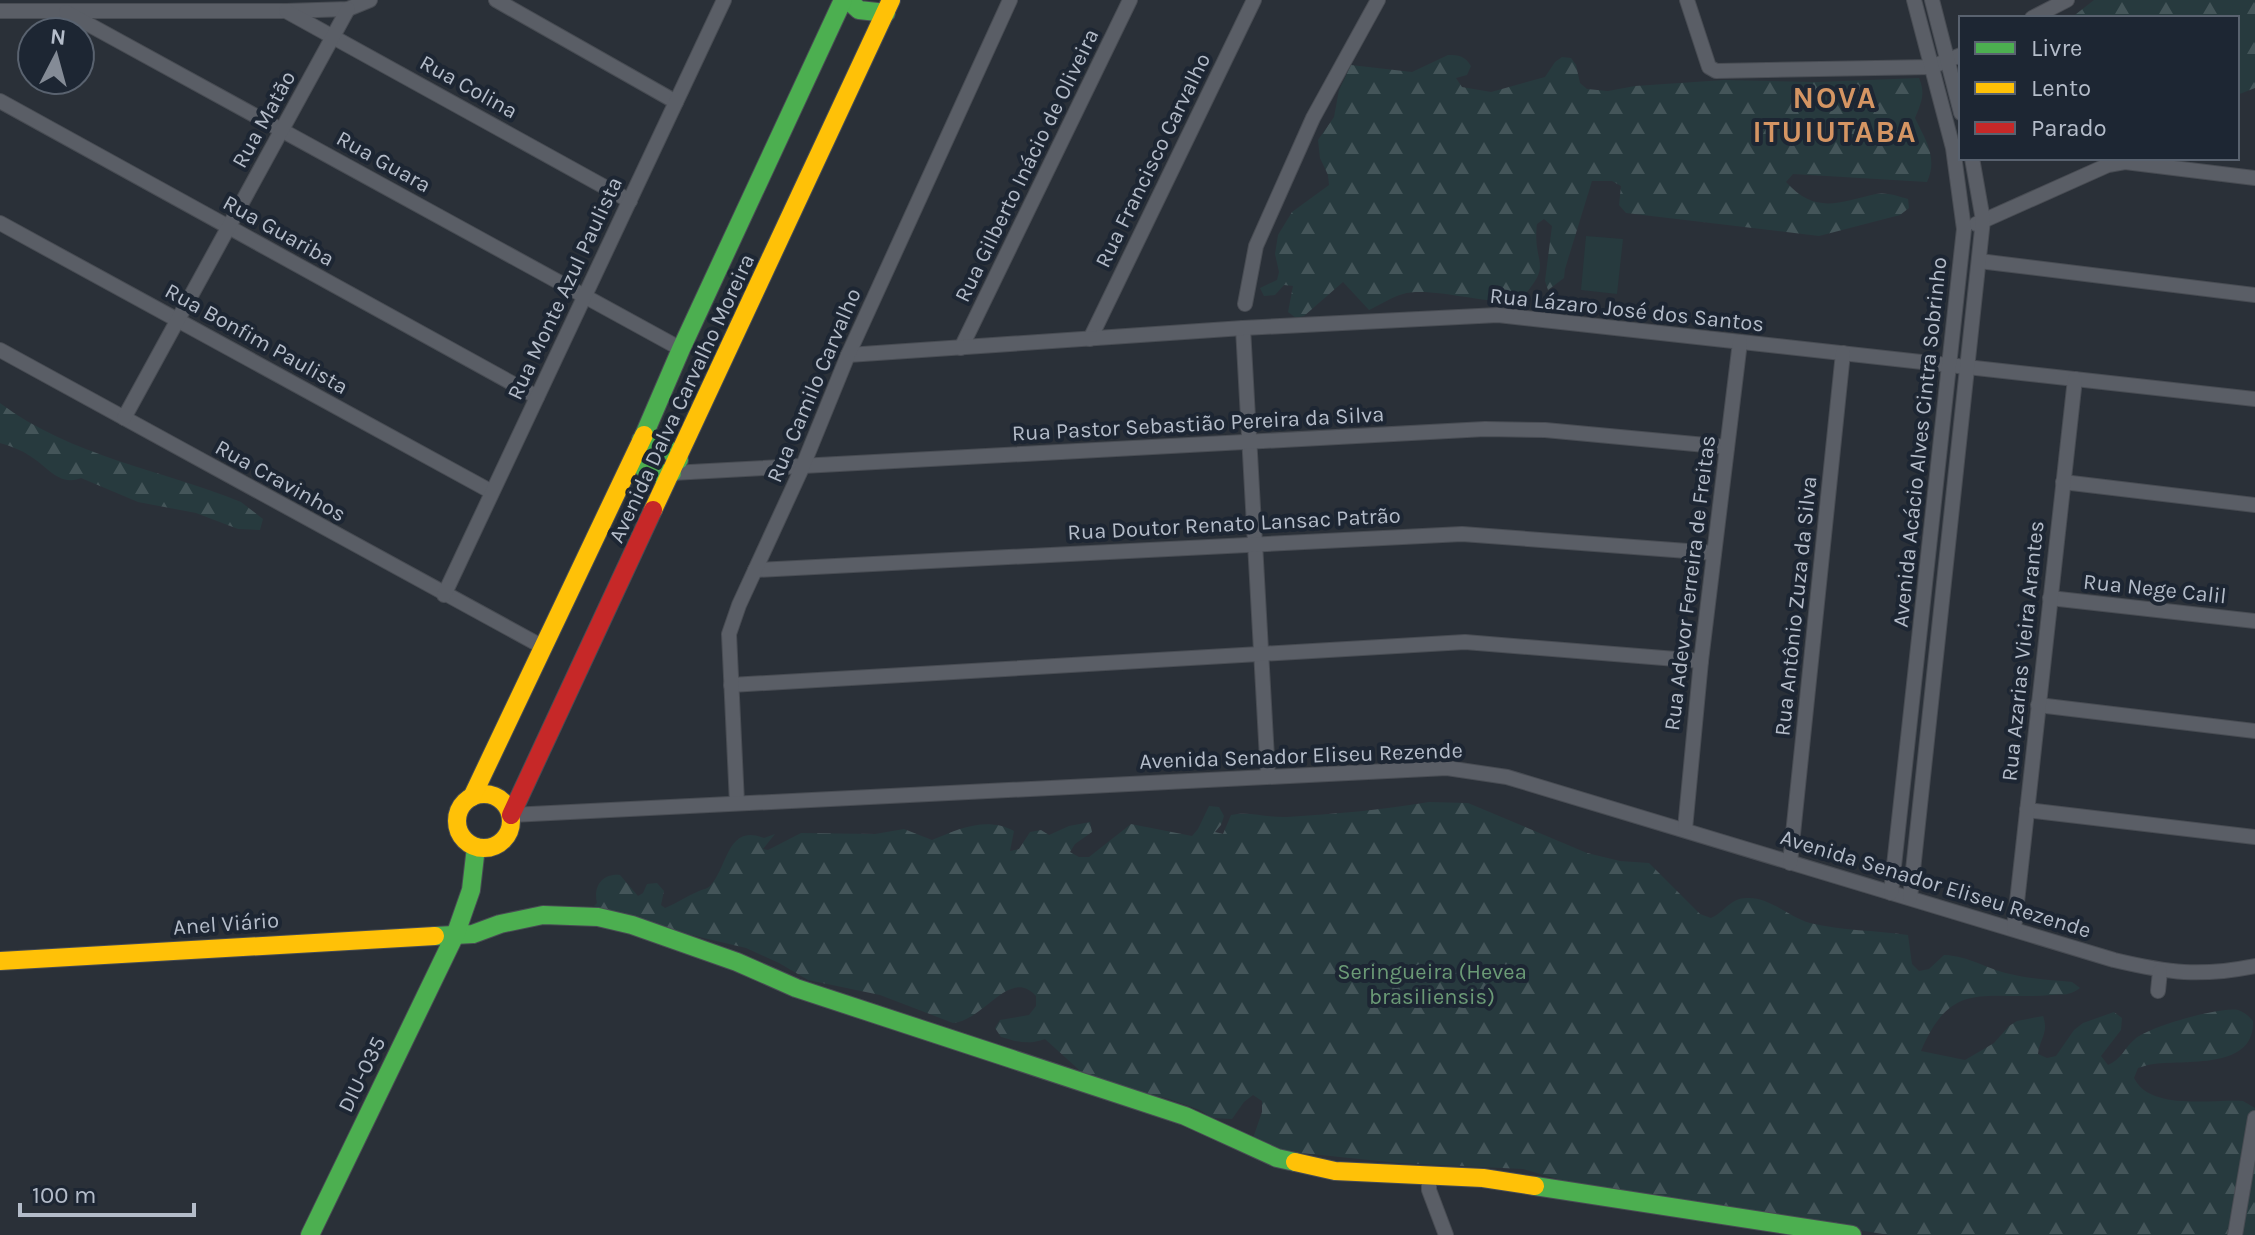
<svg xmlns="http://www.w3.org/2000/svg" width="2255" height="1235" font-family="Karla,sans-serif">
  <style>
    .forest { fill: url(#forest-firs) }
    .green { fill: #273a3e }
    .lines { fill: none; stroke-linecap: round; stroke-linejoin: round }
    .street-casing { stroke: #484c53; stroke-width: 16 }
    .fast-casing { stroke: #484c53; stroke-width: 20 }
    .slow-casing { stroke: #484c53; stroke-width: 20 }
    .jam-casing { stroke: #484c53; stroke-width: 20 }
    .street { stroke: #5a5e66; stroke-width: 14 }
    .fast { stroke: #4caf50; stroke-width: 18 }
    .slow { stroke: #ffc107; stroke-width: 18 }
    .jam { stroke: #c62828; stroke-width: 18 }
    .labels { text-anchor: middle; stroke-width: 8; stroke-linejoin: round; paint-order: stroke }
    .street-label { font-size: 22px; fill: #b4bcc9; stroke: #1d2633 }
    .park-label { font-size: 22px; fill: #6b9a76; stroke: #1d2633 }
    .district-label { font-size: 30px; font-weight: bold; letter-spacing: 2px; fill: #d59563; stroke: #1d2633 }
  </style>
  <defs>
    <pattern id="forest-firs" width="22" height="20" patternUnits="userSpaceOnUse" patternTransform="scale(2)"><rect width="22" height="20" fill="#273a3e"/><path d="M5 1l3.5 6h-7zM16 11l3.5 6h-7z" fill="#445559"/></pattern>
  </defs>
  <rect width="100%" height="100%" fill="#2a3038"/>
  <g class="forest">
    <path d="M 2094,0 L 2255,0 L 2255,88 L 2237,95 L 2237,18 L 2071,18 Z"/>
    <path d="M 1448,55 C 1459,55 1465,56 1471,66 L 1467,75 L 1456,78 L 1462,87 L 1491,92 L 1545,77 L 1555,62 L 1562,57 L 1571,58 L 1576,65 L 1580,83 L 1587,89 L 1608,91 L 1635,86 L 1724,80 L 1818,82 L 1919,78 C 1926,94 1921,103 1915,118 C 1926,141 1938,158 1927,182 L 1793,174 L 1786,182 C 1816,215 1839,202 1876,194 C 1886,192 1898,196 1908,199 L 1909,208 L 1900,215 L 1819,236 L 1626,213 L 1619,205 L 1621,186 L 1612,181 L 1592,181 L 1565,269 L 1564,278 L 1548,290 L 1545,281 L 1552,226 L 1544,219 L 1537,224 C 1532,267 1556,262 1518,302 C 1486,304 1428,286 1403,294 C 1392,297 1380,305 1369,310 L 1343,282 L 1304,316 L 1296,318 L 1288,312 L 1293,286 L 1284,285 L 1275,295 L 1264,296 L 1260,288 L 1277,280 L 1279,272 L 1275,254 L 1278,235 L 1292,212 L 1329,185 L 1328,175 L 1320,158 L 1318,140 L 1334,117 L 1339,90 L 1351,65 L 1412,72 Z"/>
    <path d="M 0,403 C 72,457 160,469 241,502 L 263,519 L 260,530 L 238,529 L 196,513 L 138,502 L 81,478 C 59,487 47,466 30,456 C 21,450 11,446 0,443 Z"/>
    <path d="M 1429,802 L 1468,803 L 1587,853 L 1620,861 L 1649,863 L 1700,914 L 1711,918 C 1725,912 1730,898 1747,898 C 1770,897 1789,917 1810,923 C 1842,931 1875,930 1908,935 L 1912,964 L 1919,971 L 1929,969 L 1944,955 C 1970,956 1986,969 2010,974 C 2030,979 2052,980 2072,982 L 2080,988 C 2070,996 2063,994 2051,995 C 1986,1001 1952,977 1921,1051 L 1965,1060 L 1994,1043 L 2009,1026 L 2017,1021 L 2043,1016 C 2049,1033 2040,1038 2038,1054 L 2047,1058 L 2056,1056 L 2074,1030 L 2083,1023 L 2114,1012 L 2122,1018 L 2121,1030 L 2101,1056 L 2108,1065 C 2122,1059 2124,1048 2135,1039 C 2148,1027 2221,1006 2238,1010 C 2244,1012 2249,1016 2253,1021 C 2255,1073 2178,1058 2148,1065 L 2138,1068 L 2134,1078 C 2150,1111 2211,1099 2243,1101 L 2255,1108 L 2255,1235 L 1889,1235 L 1578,1185 L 1523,1169 L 1399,1163 L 1271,1150 L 1252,1141 L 1262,1112 L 1262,1101 L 1253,1095 L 1244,1102 L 1232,1119 L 1211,1118 L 1200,1110 L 1169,1099 L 1088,1078 L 1045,1039 C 1029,1045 1017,1042 1001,1037 L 995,1028 L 1000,1020 L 1029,1015 L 1036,1006 L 1036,996 C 1009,967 985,1020 953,1023 L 880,995 L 808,980 L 779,963 L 746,948 L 691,935 L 671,934 L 594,906 L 597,903 C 593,887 602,873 620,875 L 638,896 L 643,893 L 647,884 L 657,883 L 664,891 L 661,905 L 665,908 C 677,903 687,896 699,891 C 704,889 707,889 710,886 C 728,867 727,823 764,838 L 775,834 L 763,849 L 768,850 L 801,833 L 875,834 L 904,829 L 932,840 C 958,829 987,816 1014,831 L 1010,851 L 1019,849 L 1030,832 L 1041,830 L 1049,835 L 1069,826 L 1090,822 L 1092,832 L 1075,844 L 1070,852 L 1079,857 L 1089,857 L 1131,824 L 1192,836 L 1198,829 L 1209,806 L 1219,807 L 1224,816 L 1221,825 L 1215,832 L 1223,834 L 1231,815 C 1250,811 1267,818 1287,817 C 1334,814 1382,810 1429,802 Z"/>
  </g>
  <path class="green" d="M 1586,236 L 1623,239 L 1617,294 L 1581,290 Z"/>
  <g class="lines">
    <defs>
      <g id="street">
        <path d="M 496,0 L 676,102"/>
        <path d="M 1687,0 L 1709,67 L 1716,71 L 1931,67 L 1961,55"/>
        <path d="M 1932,0 L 1961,113"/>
        <path d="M 0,11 L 286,11 L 348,9 L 370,0"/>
        <path d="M 286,11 L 630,201"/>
        <path d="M 66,12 L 681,349"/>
        <path d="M 2032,18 L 2067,0"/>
        <path d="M 0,101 L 537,397"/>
        <path d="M 0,223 L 492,492"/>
        <path d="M 1976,224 L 2108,165 L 2125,162 L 2255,178"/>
        <path d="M 1979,261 L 2255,295"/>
        <path d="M 1245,304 L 1256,246 L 1313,118 L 1378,0"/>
        <path d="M 1243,328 L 1268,776"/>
        <path d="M 1090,339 L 1254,0"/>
        <path d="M 961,348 L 1130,0"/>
        <path d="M 0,350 L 543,647"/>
        <path d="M 848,355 L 1243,328 L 1498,315 L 2255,399"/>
        <path d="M 124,418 L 348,9"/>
        <path d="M 672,473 L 1485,429 L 1545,430 L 1727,447"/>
        <path d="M 2063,482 L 2255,505"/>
        <path d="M 755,570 L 1462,534 L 1714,553"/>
        <path d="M 444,595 L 724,0"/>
        <path d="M 2050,598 L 2255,621"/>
        <path d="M 731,685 L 1465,642 L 1701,661"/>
        <path d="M 2038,705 L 2255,731"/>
        <path d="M 737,803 L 729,634 L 739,605 L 802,468 L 848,355 L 1010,0"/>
        <path d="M 2027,810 L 2255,837"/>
        <path d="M 511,815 L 1447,768 L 1507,777 L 2114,960 C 2169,973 2199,977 2255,966"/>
        <path d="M 1685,829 L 1701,661 L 1740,342"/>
        <path d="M 1790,863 L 1843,353"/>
        <path d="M 1891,893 L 1964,229 L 1953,148 L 1914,0"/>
        <path d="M 1910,898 L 1983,220 L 1972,158"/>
        <path d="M 2014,929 L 2075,379"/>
        <path d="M 2158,991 L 2160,971"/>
        <path d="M 1429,1177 L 1429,1190 L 1446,1235"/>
        <path d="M 2235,1235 L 2255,1118"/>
      </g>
      <g id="fast">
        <path d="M 848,0 L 859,10 L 886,13"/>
        <path d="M 644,435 L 681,349 L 843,0"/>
        <path d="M 641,440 L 663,444 L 679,460"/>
        <path d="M 635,456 C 642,473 655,475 672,473"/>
        <path d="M 435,936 L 473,934 L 500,924 L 543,915 L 598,917 L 632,925 L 737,962 L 796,988 L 1185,1116 L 1277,1158 L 1295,1162"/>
        <path d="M 1535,1186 L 1852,1235"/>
        <path d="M 310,1235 L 456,933 L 471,890 L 476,847"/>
      </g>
      <g id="slow">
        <path d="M 653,510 L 891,0"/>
        <circle cx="484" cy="821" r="27"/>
        <path d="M 472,797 L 644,435"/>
        <path d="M 0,961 L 435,936"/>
        <path d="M 1295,1162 L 1335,1171 L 1483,1178 L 1535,1186"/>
      </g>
      <path id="jam" d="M 511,815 L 653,510"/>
    </defs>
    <use href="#street" class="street-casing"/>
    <use href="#fast" class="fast-casing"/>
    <use href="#slow" class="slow-casing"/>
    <use href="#jam" class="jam-casing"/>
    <use href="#street" class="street"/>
    <use href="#fast" class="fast"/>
    <use href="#slow" class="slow"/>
    <use href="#jam" class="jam"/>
  </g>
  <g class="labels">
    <g class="street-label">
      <text transform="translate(469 86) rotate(29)" y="8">Rua Colina</text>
      <text transform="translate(263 119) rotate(-61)" y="8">Rua Matão</text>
      <text transform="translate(1152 160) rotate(-64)" y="8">Rua Francisco Carvalho</text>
      <text transform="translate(384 161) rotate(29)" y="8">Rua Guara</text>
      <text transform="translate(1026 165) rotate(-64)" y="8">Rua Gilberto Inácio de Oliveira</text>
      <text transform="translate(279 230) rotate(29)" y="8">Rua Guariba</text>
      <text transform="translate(564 288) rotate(-65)" y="8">Rua Monte Azul Paulista</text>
      <text transform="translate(1627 309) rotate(6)" y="8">Rua Lázaro José dos Santos</text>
      <text transform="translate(257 338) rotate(29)" y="8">Rua Bonfim Paulista</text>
      <text transform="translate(813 385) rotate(-67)" y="8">Rua Camilo Carvalho</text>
      <text transform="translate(681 398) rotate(-65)" y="8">Avenida Dalva Carvalho Moreira</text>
      <text transform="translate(1198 423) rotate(-3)" y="8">Rua Pastor Sebastião Pereira da Silva</text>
      <text transform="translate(1919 442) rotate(-84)" y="8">Avenida Acácio Alves Cintra Sobrinho</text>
      <text transform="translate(281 480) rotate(29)" y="8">Rua Cravinhos</text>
      <text transform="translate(1234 523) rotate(-3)" y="8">Rua Doutor Renato Lansac Patrão</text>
      <text transform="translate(1689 583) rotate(-83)" y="8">Rua Adevor Ferreira de Freitas</text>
      <text transform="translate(2155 588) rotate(6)" y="8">Rua Nege Calil</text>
      <text transform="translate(1795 606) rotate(-84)" y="8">Rua Antônio Zuza da Silva</text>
      <text transform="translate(2022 651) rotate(-84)" y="8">Rua Azarias Vieira Arantes</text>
      <text transform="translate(1301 755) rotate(-2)" y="8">Avenida Senador Eliseu Rezende</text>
      <text transform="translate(1936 883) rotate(17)" y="8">Avenida Senador Eliseu Rezende</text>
      <text transform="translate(226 923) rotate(-4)" y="8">Anel Viário</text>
      <text transform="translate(361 1074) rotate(-64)" y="8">DIU-035</text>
    </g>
    <g class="park-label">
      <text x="1432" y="979">Seringueira (Hevea<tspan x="1432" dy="25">brasiliensis)</tspan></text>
    </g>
    <g class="district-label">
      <text x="1835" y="108">NOVA<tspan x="1835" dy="34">ITUIUTABA</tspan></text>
    </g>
  </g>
  <rect x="1959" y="16" width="280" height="144" fill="#1d2633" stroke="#59626f" stroke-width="2"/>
  <rect x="1975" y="42" width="40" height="12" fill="#4caf50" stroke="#59626f" stroke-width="2"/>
  <text x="2031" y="56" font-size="24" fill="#b4bcc9">Livre</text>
  <rect x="1975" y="82" width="40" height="12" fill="#ffc107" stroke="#59626f" stroke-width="2"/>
  <text x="2031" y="96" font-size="24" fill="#b4bcc9">Lento</text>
  <rect x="1975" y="122" width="40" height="12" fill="#c62828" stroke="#59626f" stroke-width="2"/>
  <text x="2031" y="136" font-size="24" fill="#b4bcc9">Parado</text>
  <g transform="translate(56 56) rotate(6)"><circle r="38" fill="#1d2633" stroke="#59626f" stroke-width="2"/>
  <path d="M0-6L14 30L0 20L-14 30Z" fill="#848b96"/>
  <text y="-12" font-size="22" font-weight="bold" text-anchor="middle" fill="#b4bcc9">N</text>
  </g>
  <path d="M20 1203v12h174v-12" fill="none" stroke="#b4bcc9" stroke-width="4"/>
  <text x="32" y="1203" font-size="24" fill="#b4bcc9" stroke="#1d2633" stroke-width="6" paint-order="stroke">100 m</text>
</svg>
